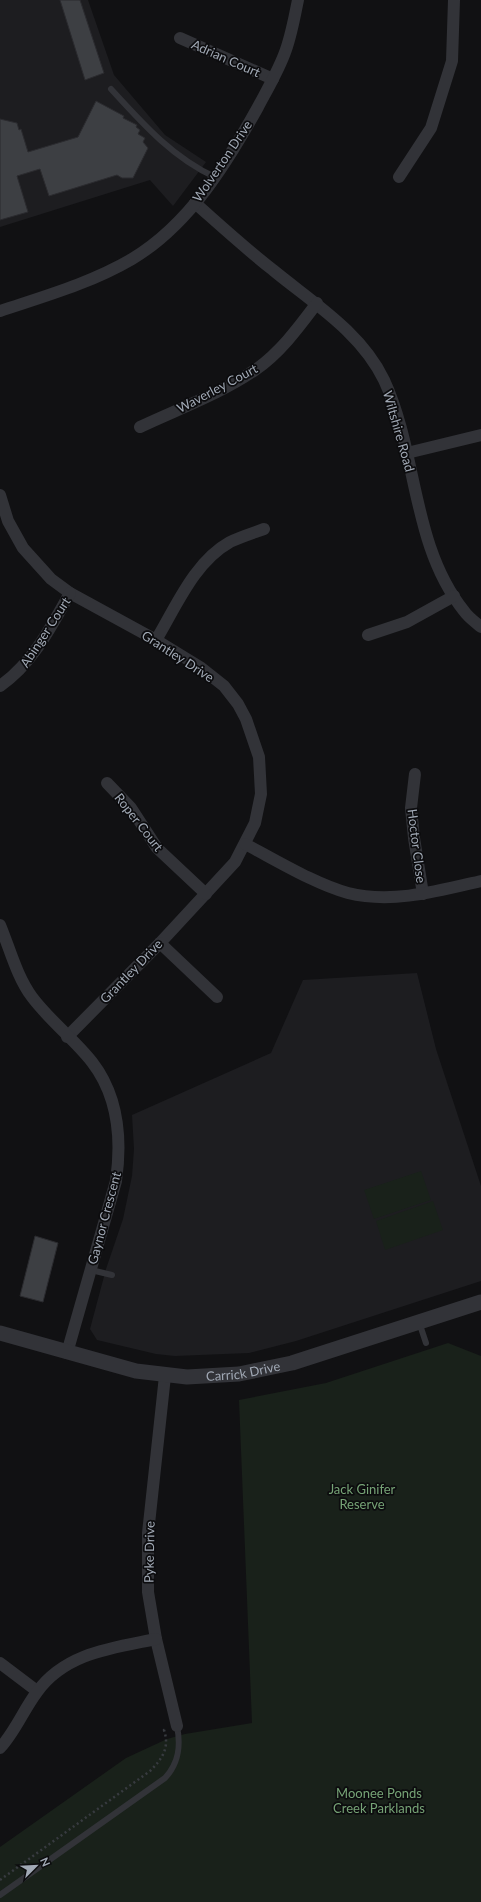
<svg xmlns="http://www.w3.org/2000/svg" width="481" height="1902" font-family="Lato,sans-serif">
  <style>
    .built { fill: #1d1d20 }
    .green { fill: #19211a }
    .building { fill: #3d3f43; stroke: #2b2b2f }
    .lines { fill: none; stroke-linecap: round; stroke-linejoin: round }
    .path { stroke: #383b40; stroke-width: 2.5; stroke-dasharray: 2 3; stroke-linecap: butt }
    .service { stroke: #323338; stroke-width: 6 }
    .minor { stroke: #323338; stroke-width: 12 }
    .tertiary { stroke: #323338; stroke-width: 15 }
    .labels { text-anchor: middle; stroke-width: 3.5; stroke-linejoin: round; paint-order: stroke }
    .street-label { font-size: 13px; fill: #a1a9b5; stroke: #0c0c0e }
    .park-label { font-size: 13px; fill: #76a376; stroke: #0c0c0e }
  </style>
  <rect width="100%" height="100%" fill="#111113"/>
  <g class="built">
    <path d="M 0,0 L 88,0 L 114,75 L 165,135 L 206,162 L 173,206 L 150,180 L 0,227 Z"/>
    <path d="M 417,973 L 436,1049 L 481,1186 L 481,1281 L 296,1341 L 249,1353 L 175,1356 L 156,1354 L 97,1340 L 90,1329 L 106,1269 L 123,1219 L 132,1176 L 134,1149 L 132,1115 L 271,1053 L 303,980 Z"/>
  </g>
  <g class="green">
    <path d="M 421,1171 L 431,1200 L 374,1219 L 364,1190 Z"/>
    <path d="M 433,1201 L 443,1230 L 385,1250 L 376,1221 Z"/>
    <path d="M 448,1343 L 481,1356 L 481,1902 L 0,1902 L 0,1847 L 126,1758 L 167,1739 L 185,1734 L 252,1723 L 239,1400 L 326,1383 Z"/>
  </g>
  <g class="building">
    <path d="M 60,0 L 80,0 L 104,73 L 85,80 Z"/>
    <path d="M 96,101 L 124,116 L 123,118 L 137,125 L 136,127 L 140,130 L 138,134 L 145,138 L 143,142 L 148,148 L 133,178 L 122,178 L 117,175 L 49,196 L 40,169 L 17,176 L 28,212 L 0,220 L 0,119 L 17,123 L 19,130 L 21,129 L 28,152 L 78,137 Z"/>
    <path d="M 35,1236 L 58,1243 L 43,1302 L 20,1296 Z"/>
  </g>
  <g class="lines">
    <path class="path" d="M 0,1880 L 150,1771 C 162,1759 170,1748 164,1730 L 166,1730"/>
    <g class="service">
      <path d="M 111,89 C 142,123 173,158 215,177"/>
      <path d="M 91,1270 L 112,1275"/>
      <path d="M 419,1322 L 426,1343"/>
      <path d="M 0,1895 L 165,1778 C 179,1763 181,1746 177,1726"/>
    </g>
    <g class="minor">
      <path d="M 180,38 L 273,79"/>
      <path d="M 399,177 L 431,128 L 452,61 L 454,0"/>
      <path d="M 195,203 C 221,226 246,249 273,270 C 313,303 361,332 384,380 C 418,453 411,545 464,611 C 468,617 475,622 481,627"/>
      <path d="M 0,311 C 45,296 91,283 132,259 C 189,225 227,163 258,107 C 267,90 277,73 284,55 C 291,38 294,19 298,0"/>
      <path d="M 140,427 C 178,409 220,394 255,370 C 280,353 299,327 317,303"/>
      <path d="M 407,453 L 481,435"/>
      <path d="M 0,495 L 8,521 L 23,548 L 51,579 L 70,593 L 156,640 L 200,667 L 224,686 L 238,704 L 246,719 L 259,757 L 261,794 L 255,823 L 235,862 L 160,943 L 67,1037"/>
      <path d="M 368,635 L 407,622 L 454,596"/>
      <path d="M 156,640 C 176,607 194,562 230,542 C 240,537 253,533 264,529"/>
      <path d="M 0,686 C 33,663 51,627 70,593"/>
      <path d="M 415,774 L 411,808 L 414,838 L 423,894"/>
      <path d="M 107,783 L 131,808 L 157,848 L 206,894"/>
      <path d="M 245,844 C 276,860 315,884 348,893 C 392,904 438,891 481,881"/>
      <path d="M 0,925 C 10,949 17,977 32,997 C 50,1021 74,1039 92,1062 C 119,1097 122,1139 116,1181 L 67,1353"/>
      <path d="M 160,943 L 217,997"/>
      <path d="M 165,1376 L 148,1533 L 148,1592 L 156,1639 L 177,1726"/>
      <path d="M 0,1663 L 37,1691"/>
      <path d="M 0,1748 C 15,1732 24,1709 37,1692 C 65,1653 112,1648 156,1639"/>
    </g>
    <path class="tertiary" id="s1" d="M 0,1333 L 136,1371 L 187,1377 L 239,1374 L 292,1363 L 481,1302"/>
  </g>
  <g class="labels">
    <g class="street-label">
      <text transform="translate(226 58) rotate(24)" y="5">Adrian Court</text>
      <text transform="translate(222 161) rotate(-56)" y="5">Wolverton Drive</text>
      <text transform="translate(217 388) rotate(-28)" y="5">Waverley Court</text>
      <text transform="translate(399 431) rotate(74)" y="5">Wiltshire Road</text>
      <text transform="translate(45 632) rotate(-57)" y="5">Abinger Court</text>
      <text transform="translate(178 656) rotate(33)" y="5">Grantley Drive</text>
      <text transform="translate(139 822) rotate(52)" y="5">Roper Court</text>
      <text transform="translate(417 846) rotate(83)" y="5">Hoctor Close</text>
      <text transform="translate(131 971) rotate(-46)" y="5">Grantley Drive</text>
      <text transform="translate(104 1218) rotate(-75)" y="5">Gaynor Crescent</text>
      <text dy="5" stroke="none"><textPath href="#s1" startOffset="249">Carrick Drive</textPath></text>
      <text transform="translate(149 1552) rotate(-89)" y="5">Pyke Drive</text>
    </g>
    <g class="park-label">
      <text x="362" y="1494">Jack Ginifer<tspan x="362" dy="15">Reserve</tspan></text>
      <text x="379" y="1798">Moonee Ponds<tspan x="379" dy="15">Creek Parklands</tspan></text>
    </g>
  </g>
  <g transform="translate(36 1866) rotate(66)" stroke="#0c0c0e" stroke-width="3" paint-order="stroke">
  <path d="M0-3L7 15L0 10L-7 15Z" fill="#a1a9b5"/>
  <text y="-6" font-size="11" font-weight="bold" text-anchor="middle" fill="#a1a9b5">N</text>
  </g>
</svg>
